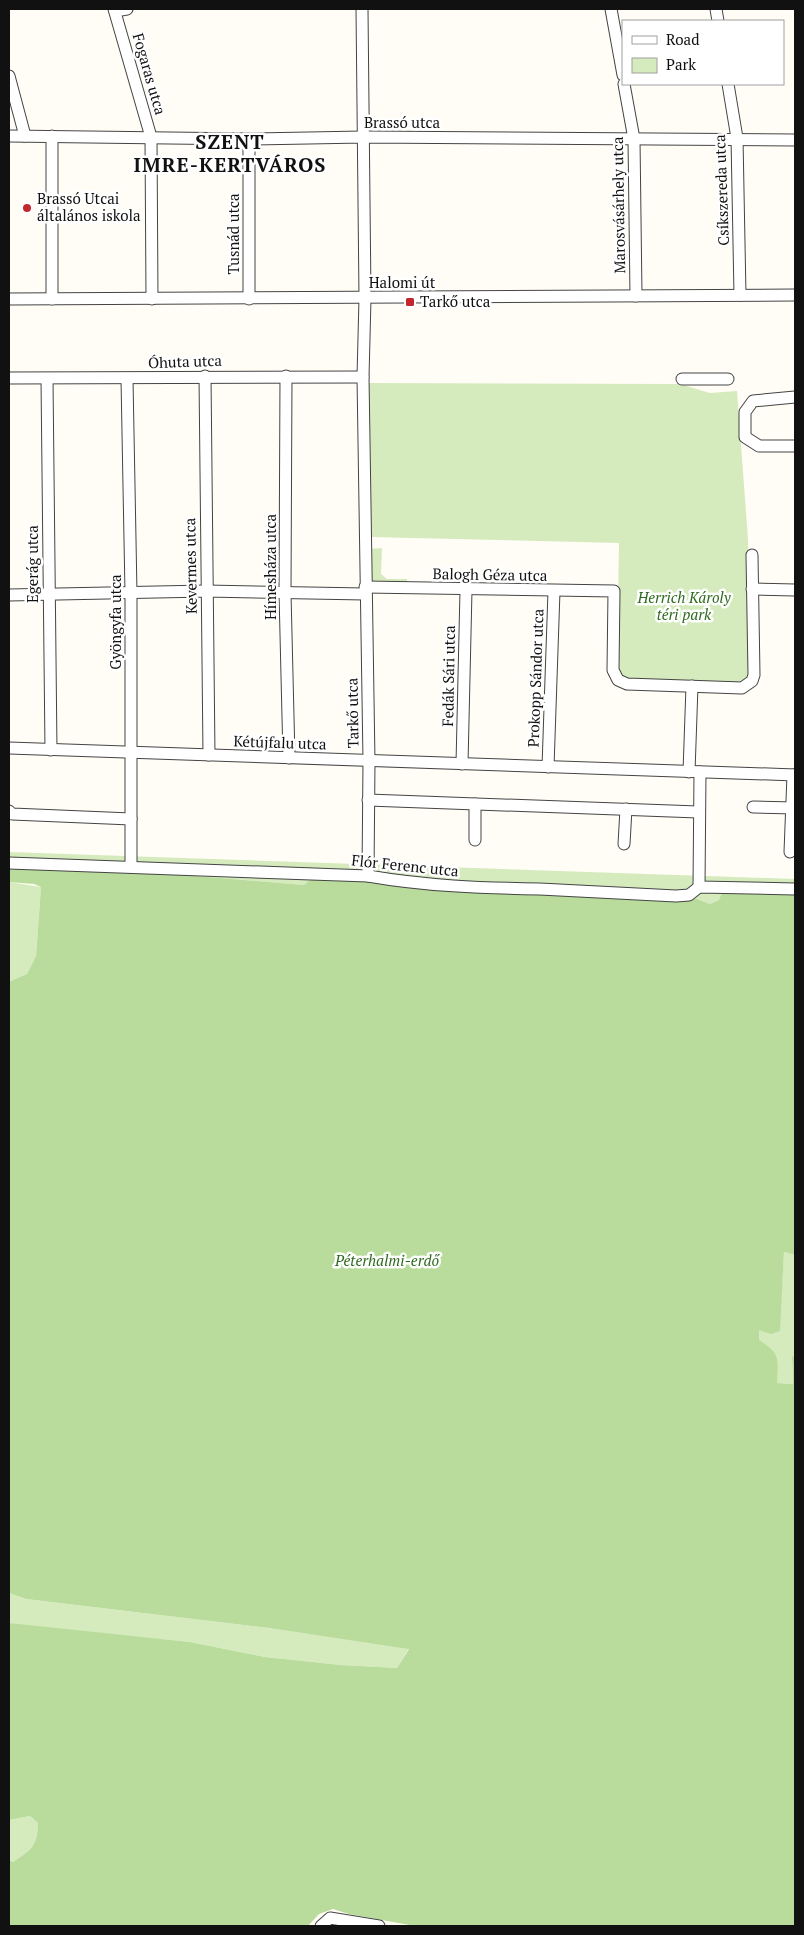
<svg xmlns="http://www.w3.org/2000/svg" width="804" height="1935" font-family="'PT Serif',serif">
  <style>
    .green { fill: #d5ebbd }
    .forest { fill: #b9dc9c }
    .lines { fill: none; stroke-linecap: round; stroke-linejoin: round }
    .minor-casing { stroke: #444; stroke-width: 13 }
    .minor { stroke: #fff; stroke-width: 11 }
    .poi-dot { fill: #c4262e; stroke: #fff; stroke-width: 2 }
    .labels { text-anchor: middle; stroke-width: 5; stroke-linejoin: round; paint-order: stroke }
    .street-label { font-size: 15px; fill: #111; stroke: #fff }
    .poi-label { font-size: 15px; fill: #111; stroke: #fff; text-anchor: start }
    .park-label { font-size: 15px; font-style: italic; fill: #2f6b1f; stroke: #fff }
    .district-label { font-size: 20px; font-weight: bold; letter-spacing: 1px; fill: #111; stroke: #fff }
  </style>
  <rect width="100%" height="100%" fill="#fffdf5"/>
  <g class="green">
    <path d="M 369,383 L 680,384 L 710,393 L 737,391 L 748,539 L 750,673 L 744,683 L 624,680 L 617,671 L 619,543 L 370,537 Z"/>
    <path d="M 382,548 L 381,574 L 387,579 L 407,579 L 407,584 L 367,585 L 367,549 Z"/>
    <path d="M 9,852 L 795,879 L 795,894 L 719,900 L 710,904 L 697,899 L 312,878 L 304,885 L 123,870 L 9,868 Z"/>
    <path d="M 9,882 L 41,887 L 36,956 L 27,974 L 11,982 L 9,982 Z"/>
    <path d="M 784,1252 L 795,1255 L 795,1357 L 792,1356 L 793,1384 L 777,1383 L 759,1340 L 759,1330 L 779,1330 Z"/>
    <path d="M 9,1593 L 26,1599 L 269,1628 L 409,1648 L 397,1668 L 341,1665 L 265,1657 L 190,1642 L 26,1626 L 9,1623 Z"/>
    <path d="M 30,1816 L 38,1823 C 37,1847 32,1849 13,1862 L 9,1860 L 9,1820 Z"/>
  </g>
  <path class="forest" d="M 9,868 L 123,870 L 304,885 L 312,878 L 697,899 L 710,904 L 719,900 L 723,891 L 795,894 L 795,1255 L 784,1252 L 780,1331 L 771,1334 L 759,1330 L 759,1340 C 781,1354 778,1358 777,1383 L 793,1384 L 792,1356 L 795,1357 L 795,1926 L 415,1926 L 349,1914 L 333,1909 L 319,1914 L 308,1926 L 9,1926 L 9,1860 L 13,1862 C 32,1849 37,1847 38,1823 L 30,1816 L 9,1820 L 9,1623 L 190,1642 L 265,1657 L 341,1665 L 397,1668 L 409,1649 L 269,1628 L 26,1599 L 9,1593 L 9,982 L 27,974 L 36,956 L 41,887 L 34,884 L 9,882 Z"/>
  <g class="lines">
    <defs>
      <g id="minor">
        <path d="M 114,9 L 151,137 L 152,299"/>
        <path d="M 362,9 L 365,298 L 363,377 L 369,761 L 368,876"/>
        <path d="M 611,9 L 623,75"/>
        <path d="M 716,9 L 718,21"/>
        <path d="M 115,11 L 127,9"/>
        <path d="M 9,76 L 25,136"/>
        <path d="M 624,84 L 634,139 L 636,296"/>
        <path d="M 728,84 L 737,138 L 740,295"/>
        <path d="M 9,136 L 249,139 L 363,137 L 795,140"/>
        <path d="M 52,136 L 52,299"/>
        <path d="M 9,299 L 795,295"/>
        <path d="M 249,299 L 249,139"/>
        <path d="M 205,376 L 209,755"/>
        <path d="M 286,376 L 285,593 L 289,758"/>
        <path d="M 9,378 L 363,377"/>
        <path d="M 47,379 L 51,750"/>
        <path d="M 127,379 L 131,593 L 131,866"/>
        <path d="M 682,379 L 728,379"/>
        <path d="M 795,397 L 753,401 L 745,412 L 745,437 L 759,446 L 795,446"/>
        <path d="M 365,587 L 614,591 L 613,670 L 618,680 L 627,684 L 742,688 L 752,681 L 754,675 L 752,555"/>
        <path d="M 752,589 L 795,590"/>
        <path d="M 9,595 L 206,591 L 365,594"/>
        <path d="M 9,748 L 795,775"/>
        <path d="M 462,764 L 466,590"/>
        <path d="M 548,767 L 554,591"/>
        <path d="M 689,772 L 692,686"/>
        <path d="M 368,800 L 698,812"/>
        <path d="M 753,807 L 795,808"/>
        <path d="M 9,811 L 12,814 L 131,819"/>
        <path d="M 475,840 L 475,804"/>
        <path d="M 624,844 L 626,809"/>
        <path d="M 790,852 L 793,775"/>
        <path d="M 9,863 L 368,876 C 426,886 480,888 539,889 C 585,891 631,894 676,896 L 689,895 L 699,887 L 795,889"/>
        <path d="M 699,887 L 700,772"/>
        <path d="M 321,1926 L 330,1918 L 379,1926"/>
      </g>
    </defs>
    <use href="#minor" class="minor-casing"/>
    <use href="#minor" class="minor"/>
  </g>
  <g class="poi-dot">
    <circle cx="27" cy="208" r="5"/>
    <rect x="405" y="297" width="10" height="10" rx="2.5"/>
  </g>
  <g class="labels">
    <g class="street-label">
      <text transform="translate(149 74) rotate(74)" y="5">Fogaras utca</text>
      <text x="402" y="128">Brassó utca</text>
      <text transform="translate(722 190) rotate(-92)" y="5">Csíkszereda utca</text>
      <text transform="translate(619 205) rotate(-91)" y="5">Marosvásárhely utca</text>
      <text transform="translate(234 234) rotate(-90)" y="5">Tusnád utca</text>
      <text x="402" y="288">Halomi út</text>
      <text transform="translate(185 362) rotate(-2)" y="5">Óhuta utca</text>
      <text transform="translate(33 564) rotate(-90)" y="5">Egerág utca</text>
      <text transform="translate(191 566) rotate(-91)" y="5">Kevermes utca</text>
      <text transform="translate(271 567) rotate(-90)" y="5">Hímesháza utca</text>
      <text transform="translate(490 575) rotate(1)" y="5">Balogh Géza utca</text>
      <text transform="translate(116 622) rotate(-90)" y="5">Gyöngyfa utca</text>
      <text transform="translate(449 676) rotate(-89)" y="5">Fedák Sári utca</text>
      <text transform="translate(536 678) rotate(-88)" y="5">Prokopp Sándor utca</text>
      <text transform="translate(353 713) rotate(-91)" y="5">Tarkő utca</text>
      <text transform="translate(280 743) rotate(2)" y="5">Kétújfalu utca</text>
      <text transform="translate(405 866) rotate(6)" y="5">Flór Ferenc utca</text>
    </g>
    <g class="poi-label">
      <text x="37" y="204">Brassó Utcai<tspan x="37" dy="17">általános iskola</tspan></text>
      <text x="420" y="307">Tarkő utca</text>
    </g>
    <g class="park-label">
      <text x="684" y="603">Herrich Károly<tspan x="684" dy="17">téri park</tspan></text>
      <text x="387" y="1266">Péterhalmi-erdő</text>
    </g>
    <g class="district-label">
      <text x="230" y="149">SZENT<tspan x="230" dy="23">IMRE-KERTVÁROS</tspan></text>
    </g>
  </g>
  <rect width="804" height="1935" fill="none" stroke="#111111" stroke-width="20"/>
  <rect x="622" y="20" width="162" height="65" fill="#ffffff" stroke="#a0a0a0"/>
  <rect x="632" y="36" width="25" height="8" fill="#ffffff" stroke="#a0a0a0"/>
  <text x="666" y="45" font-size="15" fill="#111111">Road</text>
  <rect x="632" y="58" width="25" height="15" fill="#d5ebbd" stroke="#a0a0a0"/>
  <text x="666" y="70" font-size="15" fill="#111111">Park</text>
</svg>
